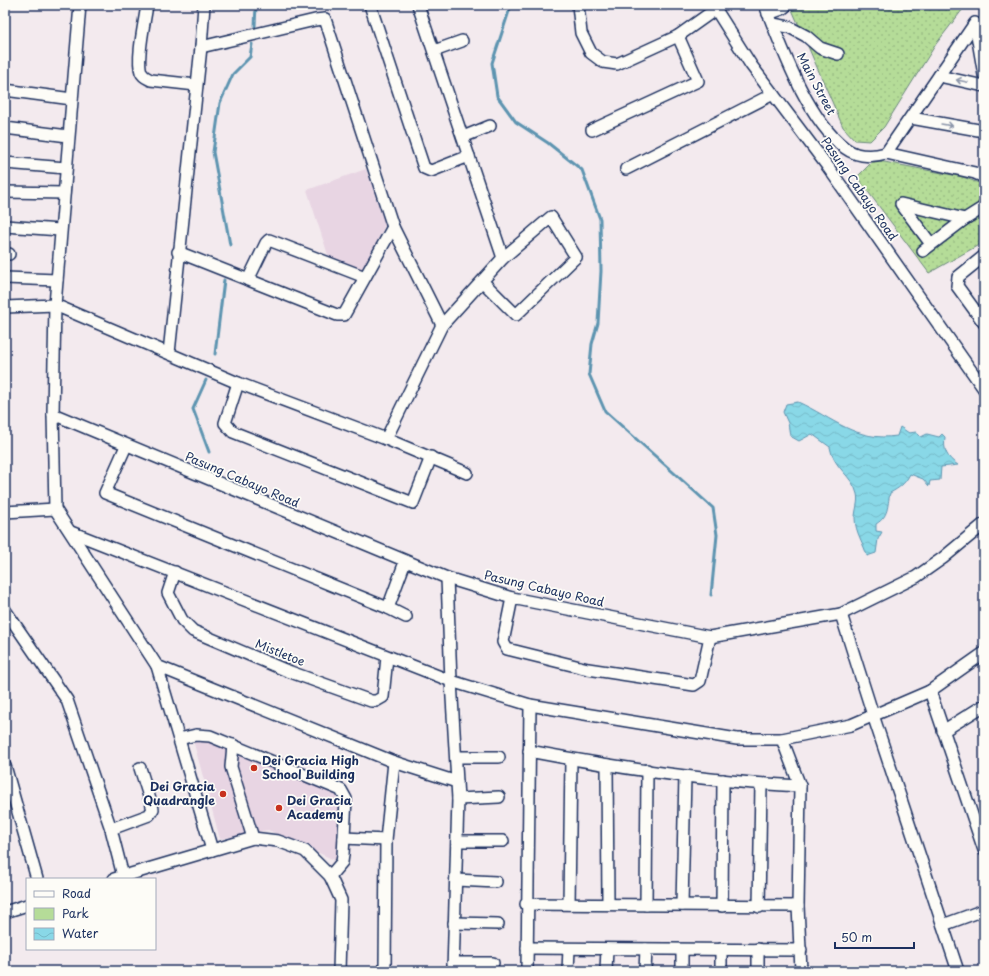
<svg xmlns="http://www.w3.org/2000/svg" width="989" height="976" font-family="'Playpen Sans',sans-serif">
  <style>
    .built { fill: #e8d5e3 }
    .green { fill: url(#green-dots); stroke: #68867b }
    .water { fill: url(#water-waves); stroke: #5d94b0 }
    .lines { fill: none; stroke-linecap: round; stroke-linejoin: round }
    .stream { stroke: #5d94b0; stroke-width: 3 }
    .minor-casing { stroke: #1b2f5e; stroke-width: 14 }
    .minor { stroke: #fdfcf7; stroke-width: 11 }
    .oneway { stroke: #8c96aa }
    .poi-dot { fill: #c8321e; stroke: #fdfcf7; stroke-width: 1.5 }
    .labels { text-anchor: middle; stroke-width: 3.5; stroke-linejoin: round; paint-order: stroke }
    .street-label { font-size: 12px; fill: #1b2f5e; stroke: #fdfcf7 }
    .poi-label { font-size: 12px; font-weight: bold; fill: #1b2f5e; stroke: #fdfcf7; text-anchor: start }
  </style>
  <defs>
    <pattern id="green-dots" width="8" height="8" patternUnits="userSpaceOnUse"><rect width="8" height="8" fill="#b5dc98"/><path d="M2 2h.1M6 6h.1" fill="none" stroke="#9bbd85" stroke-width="1.8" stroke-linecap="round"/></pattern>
    <pattern id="water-waves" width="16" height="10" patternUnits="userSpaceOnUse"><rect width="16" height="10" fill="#89d8e7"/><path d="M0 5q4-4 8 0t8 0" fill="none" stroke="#76bac9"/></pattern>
  </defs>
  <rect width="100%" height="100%" fill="#f3eaee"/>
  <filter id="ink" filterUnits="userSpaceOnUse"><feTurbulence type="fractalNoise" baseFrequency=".025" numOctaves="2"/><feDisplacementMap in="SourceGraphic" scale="8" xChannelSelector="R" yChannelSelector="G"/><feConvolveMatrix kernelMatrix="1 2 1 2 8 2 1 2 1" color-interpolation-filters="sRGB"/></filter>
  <g filter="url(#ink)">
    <g class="built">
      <path d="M 366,169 L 385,225 L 362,272 L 329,258 L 307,190 Z"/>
      <path d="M 193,740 L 210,742 L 346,792 L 339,862 L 268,830 L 220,839 Z"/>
    </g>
    <g class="green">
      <path d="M 790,5 L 966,5 L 936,44 L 884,127 L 870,141 L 855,140 L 843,127 Z"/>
      <path d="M 874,160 L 963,177 L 984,185 L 984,242 L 929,273 L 857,177 Z"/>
    </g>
    <path class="water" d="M 798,402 C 833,418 856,442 897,436 L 900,427 L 909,433 L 916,432 L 921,437 L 927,434 L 939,437 L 942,434 L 945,437 C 943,450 947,458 958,465 L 941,467 L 940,480 L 930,481 L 929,486 L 923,479 L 910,474 C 905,484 899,488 890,493 C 887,507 889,516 876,524 L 876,531 L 882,532 L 878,539 L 876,553 L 867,556 C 864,544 855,532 855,518 C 855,510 859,502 857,494 C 853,476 833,468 830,447 L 812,434 L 799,441 L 790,436 L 788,423 L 783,412 L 786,404 Z"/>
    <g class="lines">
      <g class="stream">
        <path d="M 511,5 L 492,63 L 497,96 L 516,122 L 548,143 L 582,170 L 600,219 L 601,271 L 598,323 L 592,344 L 589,374 L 605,411 L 713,508 L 717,535 L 711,595"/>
        <path d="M 255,26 L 256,5"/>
        <path d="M 230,245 L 213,152 L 220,103 L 233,74 L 250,57 L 252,44"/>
        <path d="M 215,354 L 224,280"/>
        <path d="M 206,380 L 193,409 L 209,452"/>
      </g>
      <defs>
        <g id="minor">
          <path d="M 80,5 L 55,305 L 53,414 L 55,509 L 157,666 L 212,850"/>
          <path d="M 147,5 C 145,20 136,59 141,72 C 143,77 147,78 151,80 L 196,85"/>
          <path d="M 370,5 L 424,168 L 431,171 L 469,156"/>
          <path d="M 418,5 L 503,258"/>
          <path d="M 578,5 L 581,33 L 591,53 L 603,62 L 617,64 L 678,36 L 716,9"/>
          <path d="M 713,5 L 751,65 L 828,167 L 984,389"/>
          <path d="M 765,5 C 782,48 807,119 845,148 C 857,157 872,157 886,153 L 975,173 L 984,177"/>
          <path d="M 768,14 L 782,9 L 787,5"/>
          <path d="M 773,24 L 789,27 L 806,36 L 820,48 L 838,54"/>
          <path d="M 201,47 L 315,20 L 325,19 L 393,227 L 442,325"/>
          <path d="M 434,51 L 462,41"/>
          <path d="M 939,76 L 984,86"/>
          <path d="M 5,90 L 72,99"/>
          <path d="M 911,118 L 984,131"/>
          <path d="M 5,128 L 68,136"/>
          <path d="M 592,130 L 698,81 L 678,36"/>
          <path d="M 463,137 L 490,126"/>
          <path d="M 886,153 L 975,23 L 984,75"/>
          <path d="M 5,163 L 66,168"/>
          <path d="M 626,169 L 773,94"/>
          <path d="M 5,192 L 64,193"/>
          <path d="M 5,226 L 60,230"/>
          <path d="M 931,244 L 901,204 L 965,219"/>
          <path d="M 923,251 L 965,219 L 984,207"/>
          <path d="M 178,252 L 337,315 L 344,315 L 393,227"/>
          <path d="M 5,254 L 9,254"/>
          <path d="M 984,256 L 958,277 L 957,286 L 984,323"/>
          <path d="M 5,278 L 57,280"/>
          <path d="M 248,280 L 266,243 L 269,240 L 365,277"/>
          <path d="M 5,307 L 55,305 L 238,383 L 386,439 L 467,473"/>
          <path d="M 169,353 L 201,47 L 204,5"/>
          <path d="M 238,383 L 225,423 L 233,432 L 413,503 L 431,457"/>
          <path d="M 53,414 L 447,578 L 512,598 L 710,637 L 841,614 L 916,577 L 943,558 L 984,524"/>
          <path d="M 386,439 L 442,325 L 503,258 L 551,217 L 576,257 L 516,315 L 482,281"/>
          <path d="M 126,446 L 105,493 L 388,608 L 406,617"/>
          <path d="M 5,512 L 55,509"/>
          <path d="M 71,532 L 451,681 L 530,705 L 737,739 L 782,739 L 851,725 L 930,691 L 984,653"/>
          <path d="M 175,572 L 168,593 L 182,620 L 193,631 L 285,670 L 371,701 L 376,701 L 383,697 L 387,657"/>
          <path d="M 447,578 L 451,681 L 458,799 L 453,971"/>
          <path d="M 512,598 L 503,642 L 507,649 L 588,669 L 694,685 L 700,681 L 710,637"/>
          <path d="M 388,608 L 405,562"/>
          <path d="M 5,610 L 67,700 L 111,829 L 123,876"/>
          <path d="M 841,614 L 873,715 L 958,971"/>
          <path d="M 157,666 L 394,762 L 457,782"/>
          <path d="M 930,691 L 984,850"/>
          <path d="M 943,731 L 983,706 L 984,708"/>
          <path d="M 179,739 L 196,735 L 210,736 L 341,790 L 346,799 L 343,855 L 342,862 L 330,876"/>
          <path d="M 782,739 L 800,786 L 798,906 L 801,971"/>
          <path d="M 233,745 L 231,767 L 253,838"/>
          <path d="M 529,751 C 618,768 709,782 800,786"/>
          <path d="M 457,757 L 499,757"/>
          <path d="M 607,765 L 608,904"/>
          <path d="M 5,766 L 37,879"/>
          <path d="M 458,799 L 499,797"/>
          <path d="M 111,829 L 149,815 L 153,809 L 140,768"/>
          <path d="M 344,838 L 386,840"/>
          <path d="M 458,841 L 503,841"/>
          <path d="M 114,879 L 253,838 L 278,841 L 305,851 L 330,876 L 341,900 L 339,971"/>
          <path d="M 456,880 L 496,882"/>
          <path d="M 526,904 L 798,906"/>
          <path d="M 569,904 L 571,759"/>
          <path d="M 646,905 L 647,770"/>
          <path d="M 682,905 L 685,776"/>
          <path d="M 722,906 L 723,780"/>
          <path d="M 759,907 L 761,784"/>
          <path d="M 5,912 L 27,905"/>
          <path d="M 454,923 L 498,924"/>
          <path d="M 943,925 L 984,910"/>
          <path d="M 527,948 L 801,950"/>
          <path d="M 758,949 L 758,971"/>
          <path d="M 453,963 L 493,963"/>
          <path d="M 385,971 L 386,840 L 394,762"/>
          <path d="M 527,971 L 530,705"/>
          <path d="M 568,971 L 569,949"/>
          <path d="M 606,971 L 607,949"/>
          <path d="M 645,971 L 646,949"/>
          <path d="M 682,971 L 682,950"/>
          <path d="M 721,971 L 721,949"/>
        </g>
      </defs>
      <use href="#minor" class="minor-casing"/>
      <use href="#minor" class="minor"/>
    </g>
    <defs><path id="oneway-shaft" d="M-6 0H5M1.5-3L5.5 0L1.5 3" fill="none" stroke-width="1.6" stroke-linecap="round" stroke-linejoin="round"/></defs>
    <g class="oneway">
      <use href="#oneway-shaft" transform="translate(962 81) rotate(-168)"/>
      <use href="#oneway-shaft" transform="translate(947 125) rotate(10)"/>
    </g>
  </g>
  <g class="poi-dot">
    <circle cx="254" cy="768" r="4"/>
    <circle cx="223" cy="794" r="4"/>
    <circle cx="279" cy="808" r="4"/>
  </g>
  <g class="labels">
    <g class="street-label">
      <text transform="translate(816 84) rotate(62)" y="4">Main Street</text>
      <text transform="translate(859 189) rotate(55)" y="4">Pasung Cabayo Road</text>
      <text transform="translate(242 480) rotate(23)" y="4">Pasung Cabayo Road</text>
      <text transform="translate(544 589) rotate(13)" y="4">Pasung Cabayo Road</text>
      <text transform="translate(280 653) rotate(22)" y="4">Mistletoe</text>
    </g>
    <g class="poi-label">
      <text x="262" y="765">Dei Gracia High<tspan x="262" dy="14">School Building</tspan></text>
      <text x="215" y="791" text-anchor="end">Dei Gracia<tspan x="215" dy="14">Quadrangle</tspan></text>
      <text x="287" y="805">Dei Gracia<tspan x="287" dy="14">Academy</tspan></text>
    </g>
  </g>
  <rect width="989" height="976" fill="none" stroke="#fdfcf7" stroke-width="20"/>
  <rect x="10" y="10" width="969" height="956" fill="none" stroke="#1b2f5e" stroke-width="1.5" filter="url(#ink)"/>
  <rect x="26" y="878" width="130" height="72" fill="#fdfcf7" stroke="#a3aaba"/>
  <rect x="34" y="891" width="20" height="6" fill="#fdfcf7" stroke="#a3aaba"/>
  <text x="62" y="898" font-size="12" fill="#1b2f5e">Road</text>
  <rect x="34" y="908" width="20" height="12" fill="#b5dc98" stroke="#a3aaba"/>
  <text x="62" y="918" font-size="12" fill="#1b2f5e">Park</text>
  <rect x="34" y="928" width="20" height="12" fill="url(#water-waves)" stroke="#a3aaba"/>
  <text x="62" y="938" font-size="12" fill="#1b2f5e">Water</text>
  <path d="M835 942v6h79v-6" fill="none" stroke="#1b2f5e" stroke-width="2"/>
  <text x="841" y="942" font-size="12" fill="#1b2f5e" stroke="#fdfcf7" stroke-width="3" paint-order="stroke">50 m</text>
</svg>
